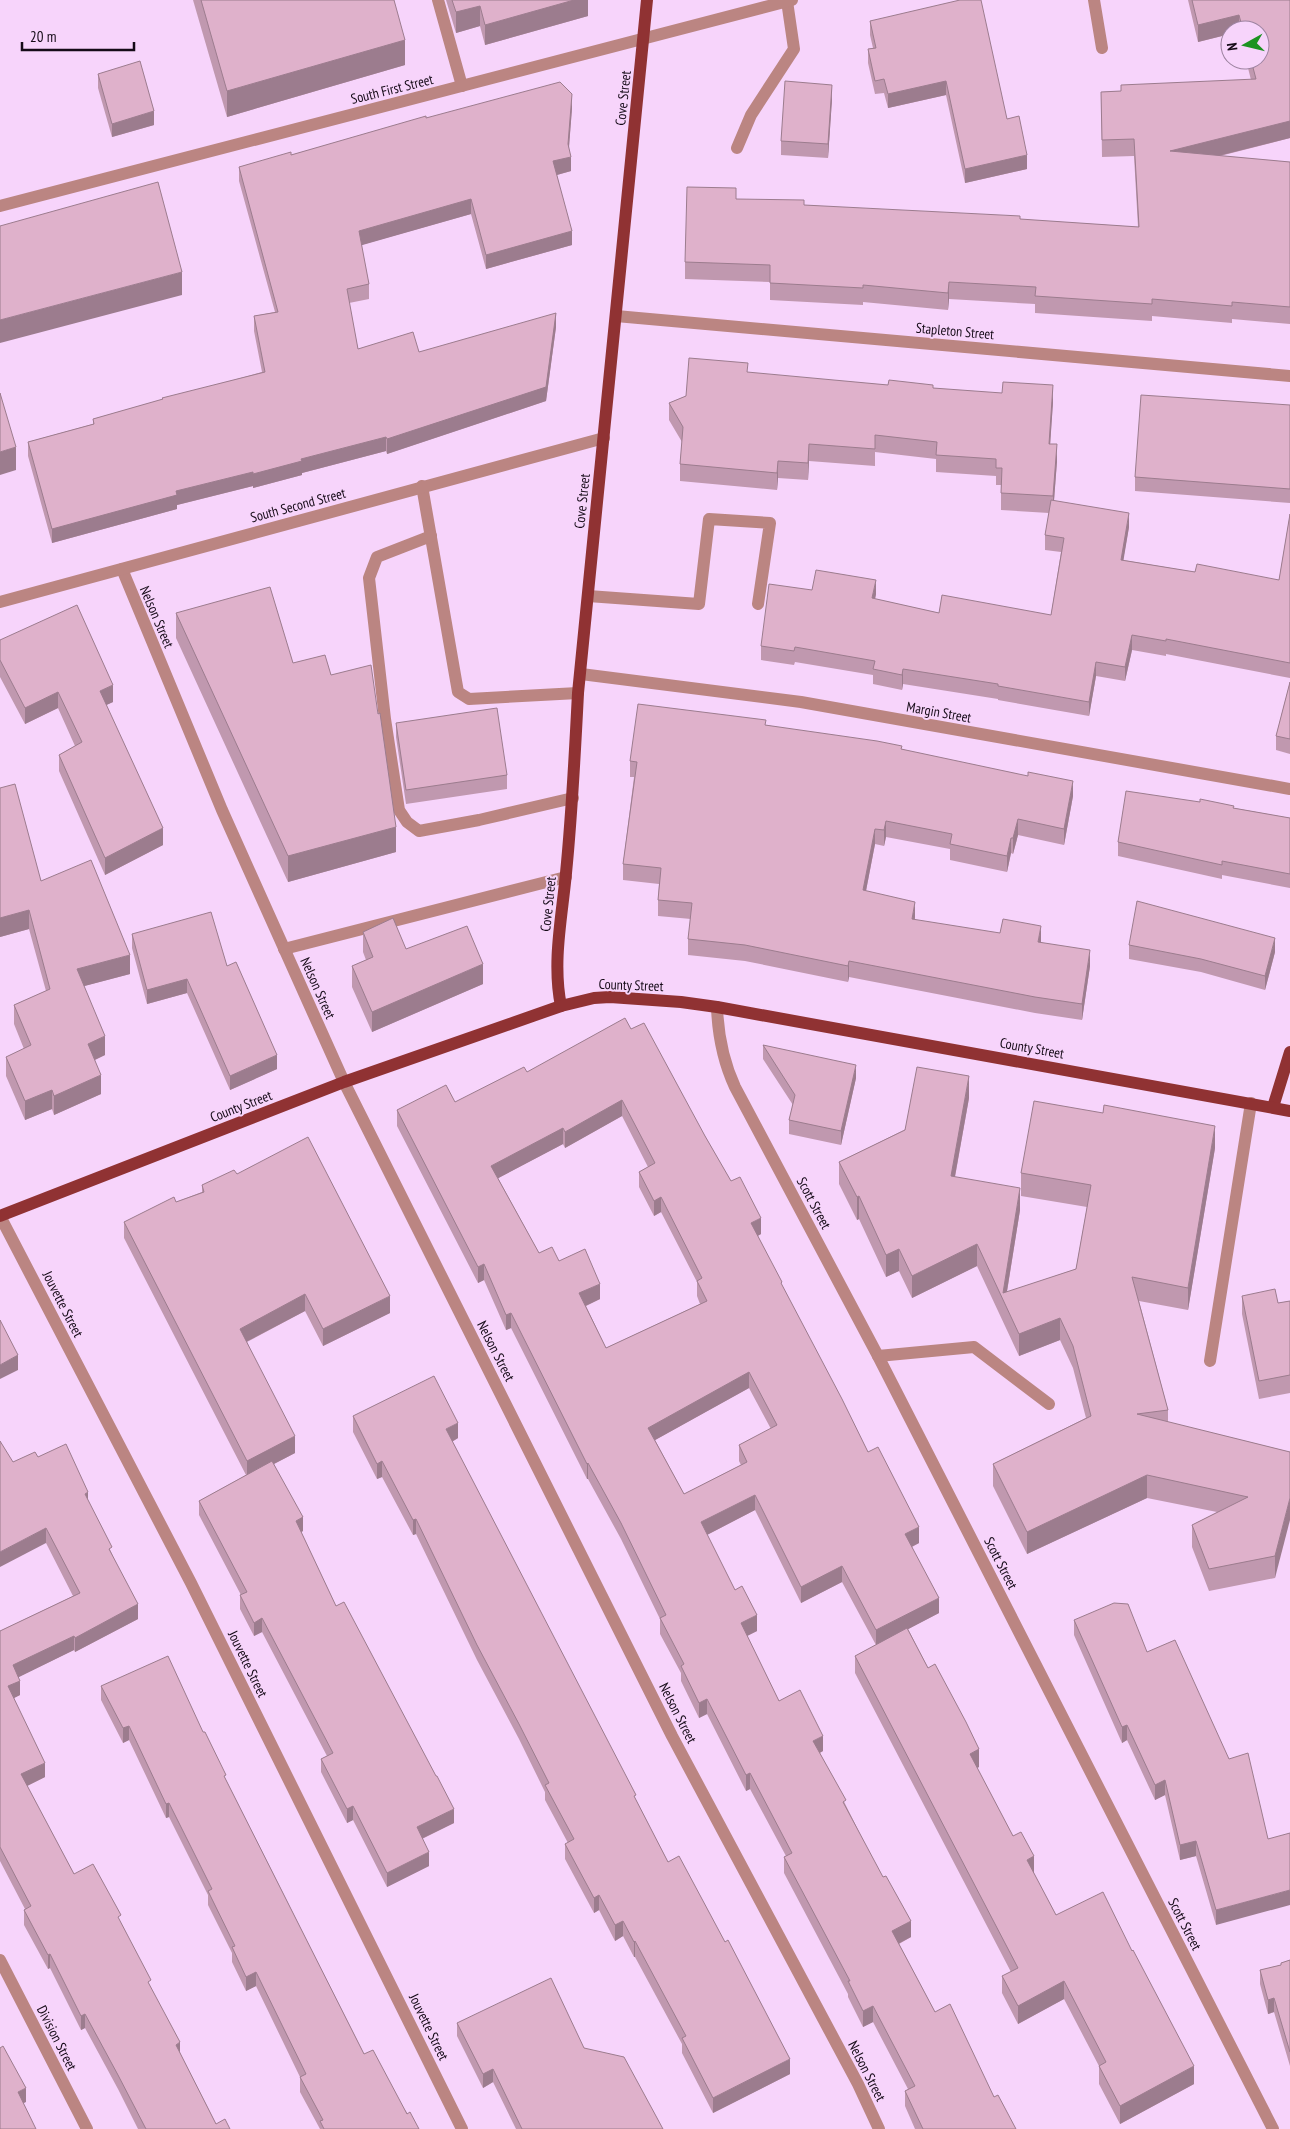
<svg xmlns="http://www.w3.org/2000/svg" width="1290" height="2129" font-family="'PT Sans Narrow',sans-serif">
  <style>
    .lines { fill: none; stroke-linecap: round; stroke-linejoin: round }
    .minor { stroke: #bb8582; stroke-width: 12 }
    .major { stroke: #903233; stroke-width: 12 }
    .wall { fill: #c098af; fill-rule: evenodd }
    .shaded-wall { fill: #9c7c8e }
    .building { fill: #dfb1cb; stroke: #9c7c8e; fill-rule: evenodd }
    .labels { text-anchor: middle; stroke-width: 4; stroke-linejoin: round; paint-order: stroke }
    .street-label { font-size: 14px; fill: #150a17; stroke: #f7d4fb }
  </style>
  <rect width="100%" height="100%" fill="#f7d4fb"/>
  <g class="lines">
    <g class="minor">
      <path d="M 438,0 L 462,86"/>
      <path d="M 1094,0 L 1102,48"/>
      <path d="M 737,148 L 751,115 L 794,49 L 787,1"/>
      <path d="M 0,206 L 792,0"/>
      <path d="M 616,316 L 1290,376"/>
      <path d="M 422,486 L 458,692 L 469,699 L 578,693"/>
      <path d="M 431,536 L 377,557 L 369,578 L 385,719 L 399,810 L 407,822 L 419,831 L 479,820 L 573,798"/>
      <path d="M 122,569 L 222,810 L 344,1082 L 672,1736 L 858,2084 L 879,2129"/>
      <path d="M 588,596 L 699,604 L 709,519 L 770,523 L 758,604"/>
      <path d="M 0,602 L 604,438"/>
      <path d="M 581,674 L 801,702 L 1290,789"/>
      <path d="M 284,949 L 566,877"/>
      <path d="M 717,1007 C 718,1036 723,1061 735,1087 L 878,1356 L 1273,2129"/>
      <path d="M 0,1216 L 191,1583 L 462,2129"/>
      <path d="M 878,1356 L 974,1347 L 1049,1404"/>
      <path d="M 1210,1361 L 1251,1103"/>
      <path d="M 0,1960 L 87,2129"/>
    </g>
    <g class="major">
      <path d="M 561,1006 C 552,962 562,917 566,873 C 572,813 575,753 578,693 L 647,0"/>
      <path d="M 1273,1107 L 1290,1052"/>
      <path d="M 0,1216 L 344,1082 L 561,1006 L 594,998 L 610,997 L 681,1002 L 717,1007 L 1290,1111"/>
    </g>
  </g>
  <g class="wall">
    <path d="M 193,0 L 394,0 L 405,65 L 227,117 Z"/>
    <path d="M 446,0 L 588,0 L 588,16 L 485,45 L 480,26 L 456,33 Z"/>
    <path d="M 1188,0 L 1290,0 L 1290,138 L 1220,156 L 1290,162 L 1290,324 L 1232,319 L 1232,323 L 1152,316 L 1152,321 L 1035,313 L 1035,304 L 949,299 L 948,310 L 863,302 L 863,305 L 770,300 L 770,282 L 685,279 L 685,262 L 736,199 L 804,205 L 1138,227 L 1134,156 L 1102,157 L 1101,92 L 1121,91 L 1251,80 L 1246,60 L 1260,60 L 1260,30 L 1230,30 L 1230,34 L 1198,42 Z"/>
    <path d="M 870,21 L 1007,119 L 1027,169 L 965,183 L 946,95 L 888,108 L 884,93 L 875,94 L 868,63 L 868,49 L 873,48 L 870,35 Z"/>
    <path d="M 98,74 L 154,125 L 112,137 L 98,88 Z"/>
    <path d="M 832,99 L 828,158 L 781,155 L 781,141 Z"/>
    <path d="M 572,108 L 569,148 L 571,171 L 557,175 L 572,245 L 486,269 L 471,214 L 361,245 L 369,284 L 369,299 L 349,303 L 358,349 L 419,352 L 556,327 L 546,401 L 387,454 L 386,451 L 302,473 L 302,475 L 253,488 L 253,486 L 177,505 L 177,509 L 52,543 L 28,456 L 28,442 L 93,424 L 93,419 L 262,372 L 254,331 L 254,316 L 275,312 L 239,181 L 239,167 L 291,155 L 426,118 Z"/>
    <path d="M 748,373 L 888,385 L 933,388 L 1053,402 L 1050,444 L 1057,461 L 1054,501 L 1129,527 L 1123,560 L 1195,572 L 1279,580 L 1290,514 L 1290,678 L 1166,654 L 1166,656 L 1132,650 L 1125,681 L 1096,676 L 1089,716 L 998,700 L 998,699 L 903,684 L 902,690 L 873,684 L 873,675 L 795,662 L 794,665 L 761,660 L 761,646 L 812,590 L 876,594 L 875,599 L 939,613 L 1051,615 L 1061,552 L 1045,550 L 1045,535 L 1049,513 L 1001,510 L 1001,485 L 996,485 L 996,476 L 936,472 L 936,459 L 875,452 L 875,466 L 809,461 L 808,480 L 778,478 L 777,490 L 680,481 L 680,464 L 682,442 L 669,420 L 669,403 L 686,396 Z"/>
    <path d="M 1290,405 L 1290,503 L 1135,491 L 1135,477 Z"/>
    <path d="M 176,613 L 293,663 L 331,675 L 378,714 L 396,852 L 288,882 L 176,638 Z"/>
    <path d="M 0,640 L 113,702 L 106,705 L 163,845 L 105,875 L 59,771 L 59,755 L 75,746 L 58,708 L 25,724 L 0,677 Z"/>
    <path d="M 1290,682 L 1290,754 L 1276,750 L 1276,736 Z"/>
    <path d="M 396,723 L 507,775 L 507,789 L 406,804 L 396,737 Z"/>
    <path d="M 766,725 L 902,749 L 1073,796 L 1064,845 L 1018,835 L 1013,854 L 1011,853 L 1007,872 L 950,860 L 950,849 L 886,837 L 884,846 L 875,844 L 866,891 L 915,917 L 915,920 L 1041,942 L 1090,966 L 1082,1020 L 1035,1013 L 849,977 L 848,982 L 745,961 L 688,955 L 688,939 L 691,919 L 658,916 L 658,900 L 659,884 L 623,880 L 623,864 L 634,777 L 630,777 L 630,761 Z"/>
    <path d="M 0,788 L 41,881 L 130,974 L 84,986 L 105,1055 L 95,1060 L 101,1094 L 54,1115 L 52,1109 L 25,1120 L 6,1076 L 6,1057 L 24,1049 L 14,1024 L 14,1005 L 46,991 L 29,929 L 0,937 Z"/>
    <path d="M 1234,808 L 1290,818 L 1290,888 L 1222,875 L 1222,879 L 1118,856 L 1118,842 Z"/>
    <path d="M 363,932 L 483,984 L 372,1032 L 352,987 L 352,966 L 366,960 L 363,952 Z"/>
    <path d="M 132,934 L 227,966 L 277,1069 L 230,1090 L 187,993 L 147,1004 L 132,948 Z"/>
    <path d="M 1129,945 L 1275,952 L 1265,990 L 1201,972 L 1129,959 Z"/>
    <path d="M 631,1029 L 705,1136 L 761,1234 L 758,1236 L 782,1286 L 868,1452 L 919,1543 L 912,1547 L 939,1613 L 908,1629 L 979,1767 L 977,1768 L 1013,1836 L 1034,1874 L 1056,1915 L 1194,2084 L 1120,2124 L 1099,2084 L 1099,2066 L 1064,1999 L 1018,2024 L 1002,1993 L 1002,1976 L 1011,1972 L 855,1673 L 855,1656 L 876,1645 L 842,1582 L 801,1603 L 755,1510 L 707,1535 L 735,1590 L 757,1631 L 747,1636 L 779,1701 L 823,1751 L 820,1753 L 911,1937 L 899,1944 L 935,2012 L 1016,2129 L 915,2129 L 905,2106 L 905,2091 L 908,2089 L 873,2022 L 863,2027 L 848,1997 L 848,1994 L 784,1873 L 784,1857 L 786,1856 L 750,1789 L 746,1791 L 707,1714 L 699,1718 L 681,1681 L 681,1673 L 660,1634 L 660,1619 L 621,1539 L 588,1479 L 587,1479 L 511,1328 L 506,1330 L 484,1280 L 478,1283 L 397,1126 L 397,1110 L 455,1102 ZM 622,1116 L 648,1167 L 639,1172 L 639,1187 L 654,1216 L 661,1212 L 697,1282 L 697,1296 L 700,1304 L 606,1348 L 586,1306 L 600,1299 L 559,1261 L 539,1253 L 498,1178 L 563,1144 L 565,1148 ZM 749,1388 L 771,1429 L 739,1445 L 739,1461 L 741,1465 L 684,1494 L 655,1440 Z"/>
    <path d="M 763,1045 L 856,1078 L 841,1145 L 789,1134 L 789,1120 L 793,1105 L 763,1059 Z"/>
    <path d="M 969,1098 L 955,1177 L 1020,1210 L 1007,1292 L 1076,1269 L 1087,1207 L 1021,1196 L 1021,1173 L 1215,1148 L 1188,1310 L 1139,1301 L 1168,1410 L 1168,1422 L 1290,1452 L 1275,1578 L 1209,1591 L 1192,1547 L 1192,1525 L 1217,1512 L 1147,1498 L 1027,1554 L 993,1486 L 993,1464 L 1086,1418 L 1073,1368 L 1060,1340 L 1019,1356 L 977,1266 L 912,1298 L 899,1271 L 886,1277 L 859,1219 L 857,1220 L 839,1184 L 839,1162 Z"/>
    <path d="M 237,1174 L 390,1313 L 323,1346 L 305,1311 L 247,1342 L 295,1453 L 274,1464 L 303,1531 L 301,1532 L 336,1606 L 454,1823 L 422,1839 L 429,1866 L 387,1887 L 353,1820 L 347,1823 L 321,1772 L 321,1759 L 327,1756 L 262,1632 L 254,1636 L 240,1609 L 240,1595 L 241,1595 L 199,1515 L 199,1501 L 246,1475 L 124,1238 L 124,1222 L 202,1192 L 202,1185 Z"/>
    <path d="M 1242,1296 L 1278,1303 L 1290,1301 L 1290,1393 L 1259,1399 L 1242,1314 Z"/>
    <path d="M 353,1416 L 458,1438 L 452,1442 L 636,1800 L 668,1862 L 790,2074 L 713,2113 L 682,2053 L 682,2044 L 635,1957 L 634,1957 L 623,1936 L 615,1941 L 599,1910 L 594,1913 L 565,1859 L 565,1844 L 568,1843 L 545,1800 L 545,1792 L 519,1739 L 477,1660 L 416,1534 L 413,1535 L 382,1477 L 377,1479 L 353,1432 Z"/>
    <path d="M 38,1457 L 88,1501 L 112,1554 L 138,1619 L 75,1652 L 74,1650 L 18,1677 L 20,1695 L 14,1698 L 45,1777 L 27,1786 L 74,1874 L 121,1923 L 180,2053 L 216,2124 L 230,2129 L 138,2129 L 118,2089 L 85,2028 L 81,2030 L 50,1968 L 48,1969 L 24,1925 L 24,1910 L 25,1909 L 0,1861 L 0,1631 L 73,1596 L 46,1543 L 13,1462 Z"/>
    <path d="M 1074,1620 L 1147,1652 L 1229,1759 L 1216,1925 L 1196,1856 L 1180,1860 L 1165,1795 L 1155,1800 L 1127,1740 L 1122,1743 L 1074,1635 Z"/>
    <path d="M 101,1686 L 203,1732 L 226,1780 L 364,2054 L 419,2129 L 320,2129 L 300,2092 L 300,2077 L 256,1986 L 246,1991 L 232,1962 L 232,1953 L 208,1905 L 208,1895 L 169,1817 L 166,1818 L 129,1740 L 123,1743 L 101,1700 Z"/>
    <path d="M 1290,1960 L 1290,2066 L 1274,2012 L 1268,2014 L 1260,1984 L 1260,1970 L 1281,1965 L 1281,1963 Z"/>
    <path d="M 457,2023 L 584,2048 L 663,2129 L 516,2129 L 493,2082 L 483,2088 L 457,2036 Z"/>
  </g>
  <g class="shaded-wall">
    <path d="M 574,0 L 588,0 L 588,16 L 485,45 L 485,25 Z"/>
    <path d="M 480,6 L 480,26 L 456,33 L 456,12 Z"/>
    <path d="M 1239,15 L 1239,30 L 1230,30 L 1230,34 L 1198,42 L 1198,25 Z"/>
    <path d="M 405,40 L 405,65 L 227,117 L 227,91 Z"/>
    <path d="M 946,81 L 946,95 L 888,108 L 888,94 Z"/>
    <path d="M 832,85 L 832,99 L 828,158 L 828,144 Z"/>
    <path d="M 572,94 L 572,108 L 568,158 L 568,144 Z"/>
    <path d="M 154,111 L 154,125 L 112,137 L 112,124 Z"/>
    <path d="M 1290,121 L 1290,138 L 1170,168 L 1170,151 Z"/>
    <path d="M 1027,155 L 1027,169 L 965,183 L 965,169 Z"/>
    <path d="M 571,157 L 571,171 L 553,176 L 553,161 Z"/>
    <path d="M 471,199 L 471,214 L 359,246 L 359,231 Z"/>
    <path d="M 572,231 L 572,245 L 486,269 L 486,255 Z"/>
    <path d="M 182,272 L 182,295 L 0,343 L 0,320 Z"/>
    <path d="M 949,282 L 949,299 L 948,310 L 948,293 Z"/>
    <path d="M 556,313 L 556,327 L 546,401 L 387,454 L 387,439 Z"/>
    <path d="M 1053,385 L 1053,402 L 1049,461 L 1049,444 Z"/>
    <path d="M 386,437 L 386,451 L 302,473 L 302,475 L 253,488 L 253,474 L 301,459 Z"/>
    <path d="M 809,444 L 809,461 L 808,480 L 808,463 Z"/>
    <path d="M 1057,444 L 1057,461 L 1053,513 L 1053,496 Z"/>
    <path d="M 16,447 L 16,470 L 0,475 L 0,452 Z"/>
    <path d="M 778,461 L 778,478 L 777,490 L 777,473 Z"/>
    <path d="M 253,472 L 253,486 L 177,505 L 177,509 L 52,543 L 52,529 L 176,491 Z"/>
    <path d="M 1129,513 L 1129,527 L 1121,575 L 1121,560 Z"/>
    <path d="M 876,580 L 876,594 L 872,613 L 872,598 Z"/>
    <path d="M 1132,635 L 1132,650 L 1125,681 L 1125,667 Z"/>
    <path d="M 1096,662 L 1096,676 L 1089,716 L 1089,702 Z"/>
    <path d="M 903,669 L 903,684 L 902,690 L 902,675 Z"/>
    <path d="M 113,685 L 113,702 L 100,708 L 100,691 Z"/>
    <path d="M 58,692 L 58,708 L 25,724 L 25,708 Z"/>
    <path d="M 1073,781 L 1073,796 L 1064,845 L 1064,829 Z"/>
    <path d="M 1018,819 L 1018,835 L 1013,854 L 1013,838 Z"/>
    <path d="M 886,821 L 886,837 L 884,846 L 884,830 Z"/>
    <path d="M 396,827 L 396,852 L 288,882 L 288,856 Z"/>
    <path d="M 163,828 L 163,845 L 105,875 L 105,858 Z"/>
    <path d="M 875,829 L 875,844 L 863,906 L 863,890 Z"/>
    <path d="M 1011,838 L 1011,853 L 1007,872 L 1007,856 Z"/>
    <path d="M 915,902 L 915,917 L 912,935 L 912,919 Z"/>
    <path d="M 29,910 L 29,929 L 0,937 L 0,918 Z"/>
    <path d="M 1041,926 L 1041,942 L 1038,958 L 1038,942 Z"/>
    <path d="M 1275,938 L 1275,952 L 1265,990 L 1265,976 Z"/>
    <path d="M 1090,950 L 1090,966 L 1082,1020 L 1082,1004 Z"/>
    <path d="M 130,955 L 130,974 L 77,988 L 77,969 Z"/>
    <path d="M 849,961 L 849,977 L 848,982 L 848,966 Z"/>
    <path d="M 483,964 L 483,984 L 372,1032 L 372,1012 Z"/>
    <path d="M 187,979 L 187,993 L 147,1004 L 147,990 Z"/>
    <path d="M 105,1036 L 105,1055 L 88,1063 L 88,1044 Z"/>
    <path d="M 277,1055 L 277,1069 L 230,1090 L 230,1076 Z"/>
    <path d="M 856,1065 L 856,1078 L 841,1145 L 841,1131 Z"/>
    <path d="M 101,1075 L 101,1094 L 54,1115 L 54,1096 Z"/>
    <path d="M 969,1076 L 969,1098 L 951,1198 L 951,1176 Z"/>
    <path d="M 52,1090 L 52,1109 L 25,1120 L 25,1101 Z"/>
    <path d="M 622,1100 L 622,1116 L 565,1148 L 565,1132 Z"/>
    <path d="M 1215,1126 L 1215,1148 L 1188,1310 L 1188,1288 Z"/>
    <path d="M 563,1128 L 563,1144 L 491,1182 L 491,1166 Z"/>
    <path d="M 1020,1188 L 1020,1210 L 1005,1303 L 1003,1293 Z"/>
    <path d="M 859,1196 L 859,1219 L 857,1220 L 857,1197 Z"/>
    <path d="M 661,1197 L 661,1212 L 654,1216 L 654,1201 Z"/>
    <path d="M 761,1218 L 761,1234 L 751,1239 L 751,1223 Z"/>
    <path d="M 977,1244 L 977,1266 L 912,1298 L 912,1276 Z"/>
    <path d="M 899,1249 L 899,1271 L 886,1277 L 886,1255 Z"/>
    <path d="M 484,1264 L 484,1280 L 478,1283 L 478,1267 Z"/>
    <path d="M 600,1284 L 600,1299 L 579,1309 L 579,1293 Z"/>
    <path d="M 305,1294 L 305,1311 L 240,1345 L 240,1329 Z"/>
    <path d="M 390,1296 L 390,1313 L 323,1346 L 323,1329 Z"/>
    <path d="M 511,1313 L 511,1328 L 506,1330 L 506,1315 Z"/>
    <path d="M 1060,1318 L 1060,1340 L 1019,1356 L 1019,1334 Z"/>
    <path d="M 18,1355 L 18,1370 L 0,1379 L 0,1365 Z"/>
    <path d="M 749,1372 L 749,1388 L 648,1444 L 648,1428 Z"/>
    <path d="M 458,1423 L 458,1438 L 446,1445 L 446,1429 Z"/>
    <path d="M 295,1436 L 295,1453 L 247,1478 L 247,1461 Z"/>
    <path d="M 382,1461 L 382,1477 L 377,1479 L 377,1464 Z"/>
    <path d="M 588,1463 L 588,1479 L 587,1479 L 587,1464 Z"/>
    <path d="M 1147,1475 L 1147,1498 L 1027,1554 L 1027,1532 Z"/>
    <path d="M 88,1492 L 88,1506 L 85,1494 Z"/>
    <path d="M 755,1495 L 755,1510 L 701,1538 L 701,1522 Z"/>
    <path d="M 1290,1498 L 1290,1520 L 1275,1578 L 1275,1556 Z"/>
    <path d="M 303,1517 L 303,1531 L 296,1535 L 296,1521 Z"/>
    <path d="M 416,1519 L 416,1534 L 413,1535 L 413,1520 Z"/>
    <path d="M 919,1527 L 919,1543 L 905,1550 L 905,1534 Z"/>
    <path d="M 46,1528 L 46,1543 L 0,1567 L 0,1552 Z"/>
    <path d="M 842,1566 L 842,1582 L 801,1603 L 801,1587 Z"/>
    <path d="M 939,1598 L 939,1613 L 876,1646 L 876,1630 Z"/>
    <path d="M 138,1604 L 138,1619 L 75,1652 L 75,1638 Z"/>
    <path d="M 757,1615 L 757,1631 L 741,1639 L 741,1623 Z"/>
    <path d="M 262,1618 L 262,1632 L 254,1636 L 254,1623 Z"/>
    <path d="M 74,1636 L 74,1650 L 13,1680 L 13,1665 Z"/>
    <path d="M 20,1681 L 20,1695 L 8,1701 L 8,1686 Z"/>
    <path d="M 707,1699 L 707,1714 L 699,1718 L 699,1703 Z"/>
    <path d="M 1127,1725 L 1127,1740 L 1122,1743 L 1122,1727 Z"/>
    <path d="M 129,1726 L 129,1740 L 123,1743 L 123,1728 Z"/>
    <path d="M 823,1736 L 823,1751 L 813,1756 L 813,1741 Z"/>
    <path d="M 979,1749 L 979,1767 L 970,1771 L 970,1754 Z"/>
    <path d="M 45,1763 L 45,1777 L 21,1789 L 21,1774 Z"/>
    <path d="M 750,1773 L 750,1789 L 746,1791 L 746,1775 Z"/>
    <path d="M 1165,1780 L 1165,1795 L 1155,1800 L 1155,1785 Z"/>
    <path d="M 169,1803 L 169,1817 L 166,1818 L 166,1804 Z"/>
    <path d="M 353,1806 L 353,1820 L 347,1823 L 347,1809 Z"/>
    <path d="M 454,1809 L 454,1823 L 417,1841 L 417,1827 Z"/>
    <path d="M 1196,1841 L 1196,1856 L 1180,1860 L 1180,1845 Z"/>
    <path d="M 429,1852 L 429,1866 L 387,1887 L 387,1873 Z"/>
    <path d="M 1034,1856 L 1034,1874 L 1027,1878 L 1027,1860 Z"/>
    <path d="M 1290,1890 L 1290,1905 L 1216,1925 L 1216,1910 Z"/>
    <path d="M 599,1895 L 599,1910 L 594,1913 L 594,1898 Z"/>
    <path d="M 623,1921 L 623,1936 L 615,1941 L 615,1925 Z"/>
    <path d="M 911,1921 L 911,1937 L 892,1947 L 892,1931 Z"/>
    <path d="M 635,1941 L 635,1957 L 634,1957 L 634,1942 Z"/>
    <path d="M 50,1954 L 50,1968 L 48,1969 L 48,1955 Z"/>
    <path d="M 256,1972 L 256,1986 L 246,1991 L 246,1977 Z"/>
    <path d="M 1064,1981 L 1064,1999 L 1018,2024 L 1018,2006 Z"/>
    <path d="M 1274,1998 L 1274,2012 L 1268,2014 L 1268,2000 Z"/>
    <path d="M 873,2006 L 873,2022 L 863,2027 L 863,2011 Z"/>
    <path d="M 85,2014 L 85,2028 L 81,2030 L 81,2016 Z"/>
    <path d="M 180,2042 L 180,2057 L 176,2045 Z"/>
    <path d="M 790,2059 L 790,2074 L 713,2113 L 713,2098 Z"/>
    <path d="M 1194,2066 L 1194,2084 L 1120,2124 L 1120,2106 Z"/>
    <path d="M 493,2069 L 493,2082 L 483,2088 L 483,2074 Z"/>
    <path d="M 26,2088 L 26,2102 L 18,2106 L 18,2092 Z"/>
  </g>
  <g class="building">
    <path d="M 201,0 L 394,0 L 405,40 L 227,91 Z"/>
    <path d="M 452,0 L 574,0 L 485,25 L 480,6 L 456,12 Z"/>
    <path d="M 960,0 L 981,0 L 1007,119 L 1019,116 L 1027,155 L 965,169 L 946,81 L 888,94 L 884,79 L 875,81 L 868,49 L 876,48 L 870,21 Z"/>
    <path d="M 1192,0 L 1290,0 L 1290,121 L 1170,151 L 1290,162 L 1290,307 L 1232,302 L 1232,306 L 1152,299 L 1152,304 L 1035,296 L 1036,287 L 949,282 L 948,293 L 863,285 L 863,288 L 770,283 L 770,265 L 685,262 L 687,187 L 736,188 L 736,199 L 804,200 L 804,205 L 1020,216 L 1020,219 L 1139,227 L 1134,139 L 1102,140 L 1101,92 L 1121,91 L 1121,85 L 1256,79 L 1251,60 L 1260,60 L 1260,30 L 1243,30 L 1239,15 L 1198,25 Z"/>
    <path d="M 140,61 L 154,111 L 112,124 L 98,74 Z"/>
    <path d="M 785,81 L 832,85 L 828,144 L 781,141 Z"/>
    <path d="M 560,82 L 572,94 L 568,144 L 571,157 L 553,161 L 572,231 L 486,255 L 471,199 L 359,231 L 369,284 L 347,289 L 358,349 L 413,332 L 419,352 L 556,313 L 546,387 L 387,439 L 386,437 L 301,459 L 302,461 L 253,474 L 253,472 L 176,491 L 177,495 L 52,529 L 28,442 L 94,424 L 93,419 L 163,399 L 162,398 L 265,372 L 254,316 L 278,312 L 239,167 L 291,152 L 291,155 L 426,116 L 426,118 Z"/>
    <path d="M 158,182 L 182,272 L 0,320 L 0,226 Z"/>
    <path d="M 689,358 L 748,363 L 747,372 L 888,385 L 889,380 L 933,385 L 933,388 L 1002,393 L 1003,382 L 1053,385 L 1049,444 L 1057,444 L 1053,496 L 1001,493 L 1002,468 L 996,468 L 996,459 L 936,455 L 937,442 L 875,435 L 875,449 L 809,444 L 808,463 L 778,461 L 777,473 L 680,464 L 683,427 L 669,403 L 686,396 Z"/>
    <path d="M 0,393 L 16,447 L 0,452 Z"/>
    <path d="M 1141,395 L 1290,405 L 1290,489 L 1135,477 Z"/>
    <path d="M 1051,500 L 1129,513 L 1121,560 L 1195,572 L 1197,564 L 1279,580 L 1290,514 L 1290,663 L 1166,639 L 1166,641 L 1132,635 L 1125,667 L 1096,662 L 1089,702 L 998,686 L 998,684 L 903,669 L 902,675 L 873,669 L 875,661 L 795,647 L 794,651 L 761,646 L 769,584 L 812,590 L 816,570 L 876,580 L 872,598 L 939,613 L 942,595 L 1051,615 L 1064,538 L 1045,535 Z"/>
    <path d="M 270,587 L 293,663 L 325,655 L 331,675 L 371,665 L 378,714 L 380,713 L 396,827 L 288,856 L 176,613 Z"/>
    <path d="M 77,605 L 113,685 L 100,691 L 163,828 L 105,858 L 59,755 L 82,742 L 58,692 L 25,708 L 0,660 L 0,640 Z"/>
    <path d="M 1290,682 L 1290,739 L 1276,736 Z"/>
    <path d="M 638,704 L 766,720 L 765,725 L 877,741 L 902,746 L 901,749 L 1028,776 L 1028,772 L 1073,781 L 1064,829 L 1018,819 L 1013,838 L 1011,838 L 1007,856 L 950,844 L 952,834 L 886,821 L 884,830 L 875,829 L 863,890 L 915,902 L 912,919 L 1000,933 L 1003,919 L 1041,926 L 1038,942 L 1090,950 L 1082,1004 L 1035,997 L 849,961 L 848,966 L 745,945 L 688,939 L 692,903 L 658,900 L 661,868 L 623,864 L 637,762 L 630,761 Z"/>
    <path d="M 497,708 L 507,775 L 406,790 L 396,723 Z"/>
    <path d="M 15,784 L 41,881 L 91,860 L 130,955 L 77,969 L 105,1036 L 88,1044 L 101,1075 L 54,1096 L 52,1090 L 25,1101 L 6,1057 L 31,1045 L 14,1005 L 50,989 L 29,910 L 0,918 L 0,788 Z"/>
    <path d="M 1126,791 L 1200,802 L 1200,799 L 1234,806 L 1233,808 L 1290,818 L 1290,874 L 1222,861 L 1222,865 L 1118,842 Z"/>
    <path d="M 1137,901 L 1275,938 L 1265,976 L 1201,959 L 1129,945 Z"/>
    <path d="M 211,912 L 227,966 L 236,962 L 277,1055 L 230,1076 L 187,979 L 147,990 L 132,934 Z"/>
    <path d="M 393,918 L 406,949 L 467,926 L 483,964 L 372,1012 L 352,966 L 373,957 L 363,932 Z"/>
    <path d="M 625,1018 L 631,1029 L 644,1023 L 705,1136 L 731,1181 L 740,1177 L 761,1218 L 751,1223 L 782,1282 L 781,1283 L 842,1399 L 868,1452 L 878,1447 L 919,1527 L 905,1534 L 939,1598 L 876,1630 L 842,1566 L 801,1587 L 755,1495 L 701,1522 L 735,1590 L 742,1586 L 757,1615 L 741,1623 L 779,1701 L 800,1690 L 823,1736 L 813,1741 L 846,1800 L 843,1802 L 883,1877 L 886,1876 L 911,1921 L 892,1931 L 935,2012 L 950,2004 L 994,2097 L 998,2095 L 1016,2129 L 923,2129 L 905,2091 L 915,2086 L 873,2006 L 863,2011 L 848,1981 L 850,1981 L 784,1857 L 792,1853 L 750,1773 L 746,1775 L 707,1699 L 699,1703 L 681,1666 L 684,1664 L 660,1618 L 666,1615 L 621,1523 L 588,1463 L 587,1464 L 511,1313 L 506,1315 L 484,1264 L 478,1267 L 397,1110 L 446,1085 L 455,1102 L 524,1067 L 527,1072 ZM 622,1100 L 655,1163 L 639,1172 L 654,1201 L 661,1197 L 702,1278 L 697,1281 L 707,1301 L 606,1348 L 579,1293 L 600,1284 L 585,1249 L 559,1261 L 552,1247 L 539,1253 L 491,1166 L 563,1128 L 565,1132 ZM 749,1372 L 777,1425 L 739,1445 L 747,1462 L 684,1494 L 648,1428 Z"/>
    <path d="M 763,1045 L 856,1065 L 841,1131 L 789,1120 L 795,1095 Z"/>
    <path d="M 917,1067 L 969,1076 L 951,1176 L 1020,1188 L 1003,1293 L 1076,1269 L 1091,1185 L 1021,1173 L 1034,1101 L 1103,1113 L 1104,1105 L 1215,1126 L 1188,1288 L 1132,1277 L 1168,1410 L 1137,1414 L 1290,1452 L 1290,1498 L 1275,1556 L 1209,1569 L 1192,1525 L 1248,1497 L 1147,1475 L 1027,1532 L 993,1464 L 1091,1416 L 1073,1346 L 1060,1318 L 1019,1334 L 977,1244 L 912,1276 L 899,1249 L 886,1255 L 859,1196 L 857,1197 L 839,1162 L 905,1130 Z"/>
    <path d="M 308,1137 L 390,1296 L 323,1329 L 305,1294 L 240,1329 L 295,1436 L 247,1461 L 124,1222 L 174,1197 L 176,1202 L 204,1192 L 202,1185 L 234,1170 L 237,1174 Z"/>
    <path d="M 1275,1289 L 1278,1303 L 1290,1301 L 1290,1375 L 1259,1381 L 1242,1296 Z"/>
    <path d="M 0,1320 L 18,1355 L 0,1365 Z"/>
    <path d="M 434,1376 L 458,1423 L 446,1429 L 636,1795 L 634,1796 L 668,1862 L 679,1856 L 725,1942 L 728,1940 L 790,2059 L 713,2098 L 682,2038 L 686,2036 L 635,1941 L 634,1942 L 623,1921 L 615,1925 L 599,1895 L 594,1898 L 565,1844 L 574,1839 L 545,1785 L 549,1783 L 519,1724 L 477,1645 L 416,1519 L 413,1520 L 382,1461 L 377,1464 L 353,1416 Z"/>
    <path d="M 0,1441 L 13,1462 L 35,1452 L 38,1457 L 66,1444 L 88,1492 L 85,1494 L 112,1547 L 109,1549 L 138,1604 L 75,1638 L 74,1636 L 13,1665 L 20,1681 L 8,1686 L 45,1763 L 21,1774 L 74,1874 L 93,1864 L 121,1915 L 118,1917 L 151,1980 L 148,1982 L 180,2042 L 176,2045 L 216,2124 L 225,2119 L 230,2129 L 146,2129 L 118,2075 L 85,2014 L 81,2016 L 50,1954 L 48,1955 L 24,1910 L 31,1906 L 0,1847 L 0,1631 L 80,1593 L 46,1528 L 0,1552 Z"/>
    <path d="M 272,1461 L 303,1517 L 296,1521 L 336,1606 L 344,1602 L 436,1776 L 437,1776 L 454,1809 L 417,1827 L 429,1852 L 387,1873 L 353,1806 L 347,1809 L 321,1759 L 333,1753 L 262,1618 L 254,1623 L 240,1595 L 247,1592 L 199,1501 Z"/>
    <path d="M 1114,1603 L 1128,1604 L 1147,1652 L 1175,1640 L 1229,1759 L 1248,1753 L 1268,1839 L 1290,1833 L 1290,1890 L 1216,1910 L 1196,1841 L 1180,1845 L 1165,1780 L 1155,1785 L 1127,1725 L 1122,1727 L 1074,1620 Z"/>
    <path d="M 907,1628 L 928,1668 L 935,1664 L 966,1722 L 979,1749 L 970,1754 L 1013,1836 L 1021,1832 L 1034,1856 L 1027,1860 L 1056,1915 L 1103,1892 L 1132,1951 L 1133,1950 L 1194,2066 L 1120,2106 L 1099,2066 L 1106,2062 L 1064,1981 L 1018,2006 L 1002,1976 L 1018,1968 L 855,1656 Z"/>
    <path d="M 168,1656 L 203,1732 L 205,1732 L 226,1775 L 224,1776 L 364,2054 L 373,2050 L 407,2114 L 410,2112 L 419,2129 L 324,2129 L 320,2121 L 323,2120 L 300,2077 L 306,2074 L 256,1972 L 246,1977 L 232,1947 L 235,1946 L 208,1891 L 212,1889 L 169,1803 L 166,1804 L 129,1726 L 123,1728 L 101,1686 Z"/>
    <path d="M 1290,1960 L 1290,2052 L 1274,1998 L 1268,2000 L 1260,1970 L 1281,1965 L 1281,1963 Z"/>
    <path d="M 551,1978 L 584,2048 L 624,2057 L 663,2129 L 522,2129 L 493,2069 L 483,2074 L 457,2023 Z"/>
    <path d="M 3,2046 L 26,2088 L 18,2092 L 36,2129 L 0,2129 L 0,2048 Z"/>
  </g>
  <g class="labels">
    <g class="street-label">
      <text transform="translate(392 89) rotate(-14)" y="5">South First Street</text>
      <text transform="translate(623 98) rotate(-84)" y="5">Cove Street</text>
      <text transform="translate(955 331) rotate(5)" y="5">Stapleton Street</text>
      <text transform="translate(582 501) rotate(-84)" y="5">Cove Street</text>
      <text transform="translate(298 505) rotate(-15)" y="5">South Second Street</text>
      <text transform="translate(157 617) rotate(67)" y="5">Nelson Street</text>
      <text transform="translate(939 712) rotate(10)" y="5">Margin Street</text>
      <text transform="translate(548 904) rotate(-84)" y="5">Cove Street</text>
      <text transform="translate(631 985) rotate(2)" y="5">County Street</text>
      <text transform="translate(318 988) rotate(66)" y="5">Nelson Street</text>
      <text transform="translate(1032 1048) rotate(10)" y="5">County Street</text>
      <text transform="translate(241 1106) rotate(-21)" y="5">County Street</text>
      <text transform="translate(814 1203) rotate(62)" y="5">Scott Street</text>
      <text transform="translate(63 1304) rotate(63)" y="5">Jouvette Street</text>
      <text transform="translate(496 1351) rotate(63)" y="5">Nelson Street</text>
      <text transform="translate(1001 1563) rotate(63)" y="5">Scott Street</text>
      <text transform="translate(248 1664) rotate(64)" y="5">Jouvette Street</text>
      <text transform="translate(678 1713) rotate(63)" y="5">Nelson Street</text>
      <text transform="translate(1185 1924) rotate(63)" y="5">Scott Street</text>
      <text transform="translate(429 2027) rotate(64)" y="5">Jouvette Street</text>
      <text transform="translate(57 2038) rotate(63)" y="5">Division Street</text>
      <text transform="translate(867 2071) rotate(63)" y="5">Nelson Street</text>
    </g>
  </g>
  <g transform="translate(1245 45) rotate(262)"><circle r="24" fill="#f7d4fb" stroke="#9d83a0"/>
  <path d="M0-4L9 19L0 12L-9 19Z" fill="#1c9321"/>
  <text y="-8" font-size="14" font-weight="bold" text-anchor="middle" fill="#150a17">N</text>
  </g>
  <path d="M22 42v8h112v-8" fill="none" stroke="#150a17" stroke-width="2.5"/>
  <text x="30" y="42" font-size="15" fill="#150a17" stroke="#f7d4fb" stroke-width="4" paint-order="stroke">20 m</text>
</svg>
